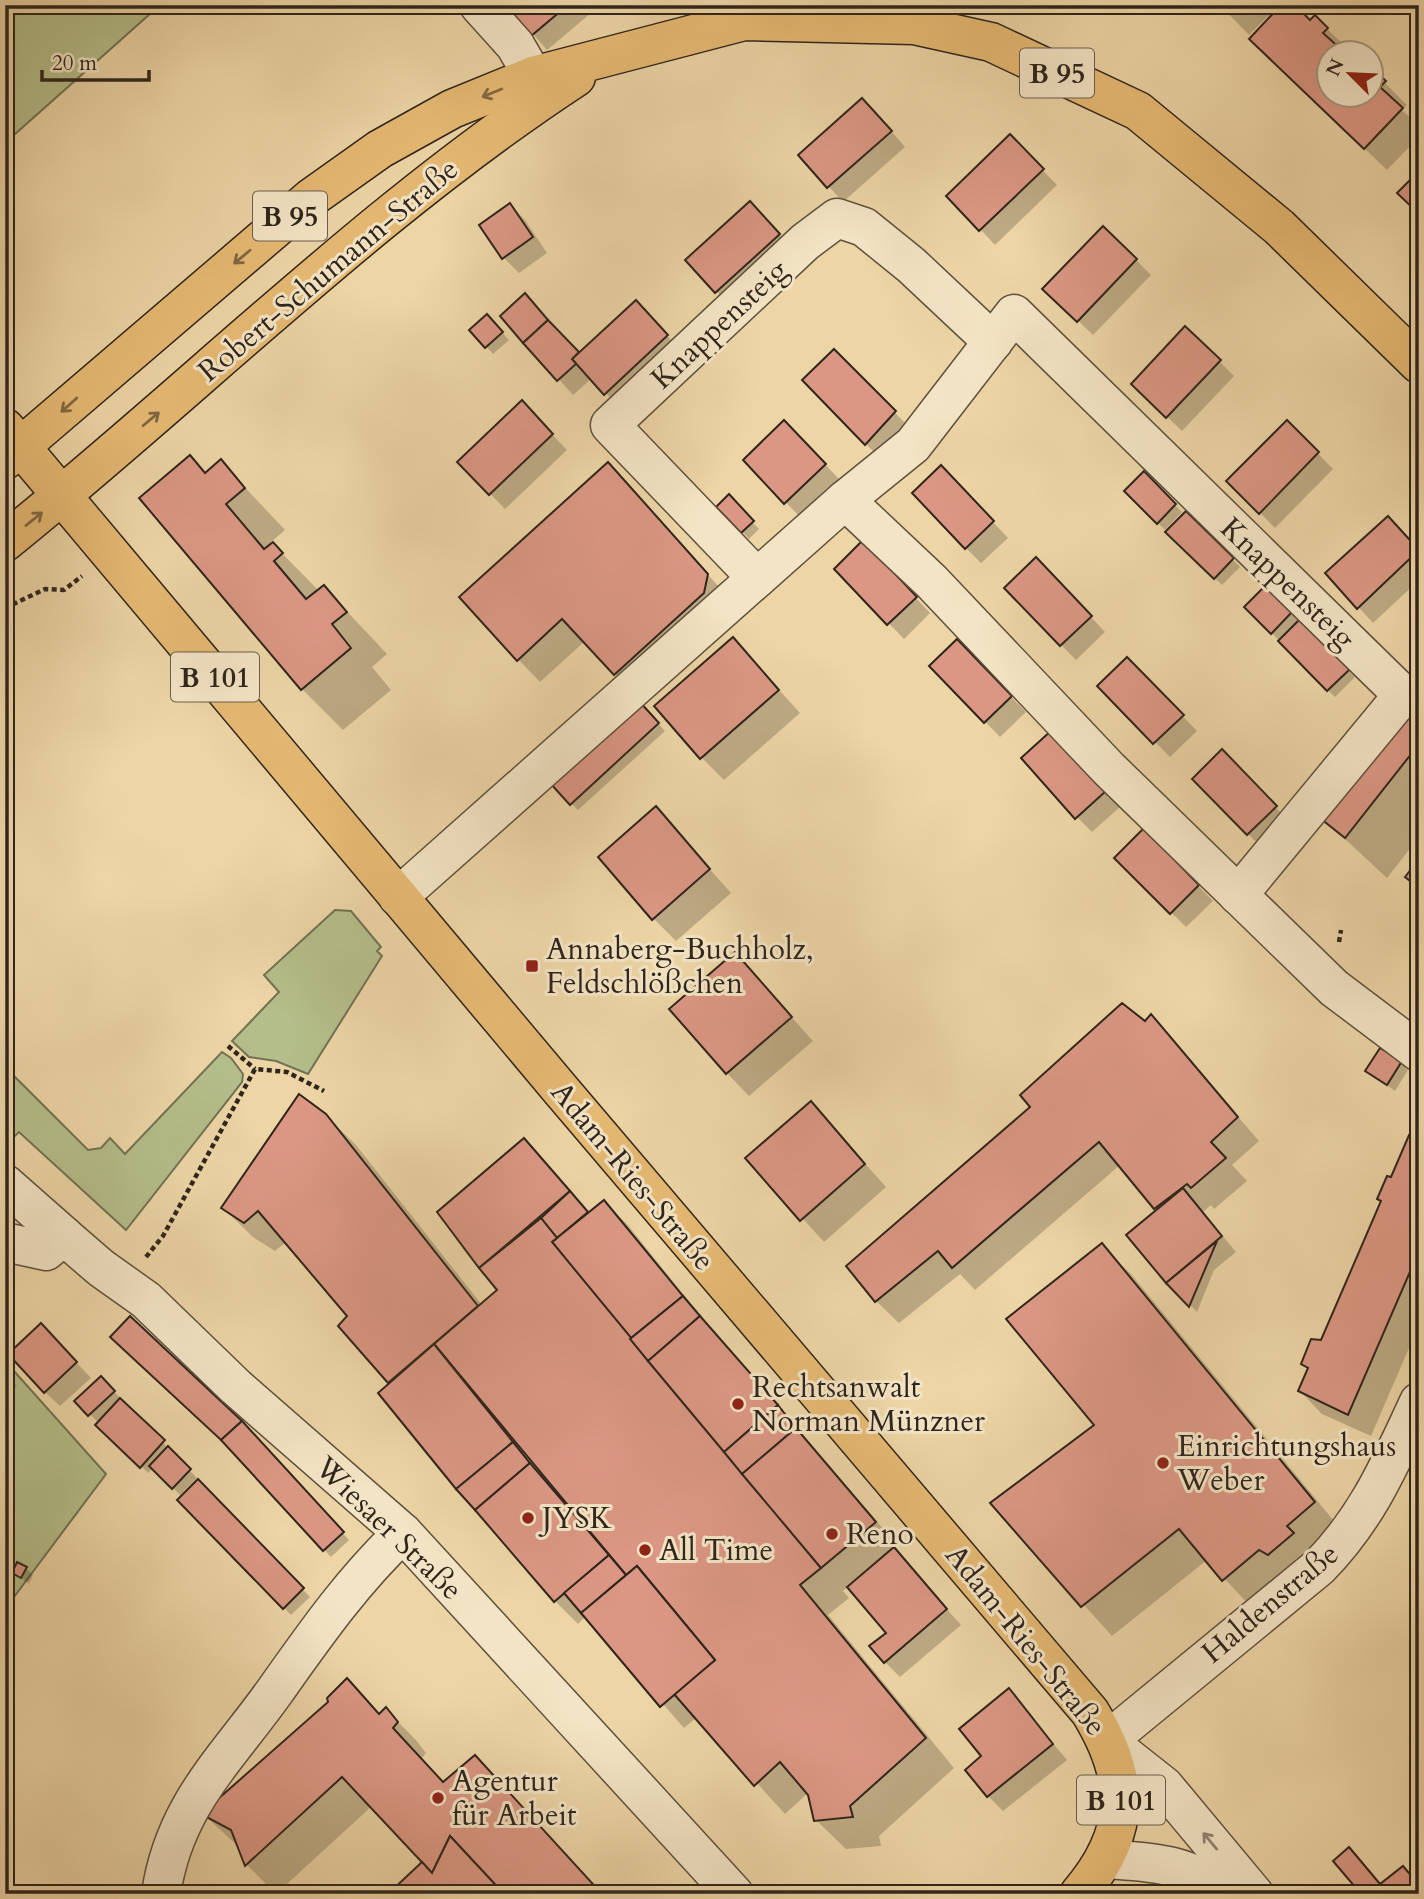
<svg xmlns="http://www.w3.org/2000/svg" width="1424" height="1899" font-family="Cardo,serif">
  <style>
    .green { fill: #b4be8a; stroke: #727253; stroke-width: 2 }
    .shadow { fill: #0003; fill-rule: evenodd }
    .building { fill: #db9783; stroke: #2f251c; stroke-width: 2 }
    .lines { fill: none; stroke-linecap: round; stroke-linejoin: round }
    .minor-casing { stroke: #5e513e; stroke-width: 41 }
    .major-casing { stroke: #2f251c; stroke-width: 41 }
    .path { stroke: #2f251c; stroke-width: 4.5; stroke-dasharray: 5 3.5; stroke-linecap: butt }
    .minor { stroke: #f3e4c5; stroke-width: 38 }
    .major { stroke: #e6ba73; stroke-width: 38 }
    .oneway { stroke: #816843 }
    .oneway2 { stroke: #918470 }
    .poi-dot { fill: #8f2418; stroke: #f3e4c5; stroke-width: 2.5 }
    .labels { text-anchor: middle; stroke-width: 6; stroke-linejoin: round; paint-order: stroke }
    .shield { fill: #f3e4c5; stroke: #6a5e4f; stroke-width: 2 }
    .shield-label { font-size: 28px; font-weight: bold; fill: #2f251c }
    .street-label { font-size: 30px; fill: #2f251c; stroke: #f3e4c5 }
    .poi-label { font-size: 30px; fill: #2f251c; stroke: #f3e4c5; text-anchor: start }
  </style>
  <rect width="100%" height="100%" fill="#edd5a6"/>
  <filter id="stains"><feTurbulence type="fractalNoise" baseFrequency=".00286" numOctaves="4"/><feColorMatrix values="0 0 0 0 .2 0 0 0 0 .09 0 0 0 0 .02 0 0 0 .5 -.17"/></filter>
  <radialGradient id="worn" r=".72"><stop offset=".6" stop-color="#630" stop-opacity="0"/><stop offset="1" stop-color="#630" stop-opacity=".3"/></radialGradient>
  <g class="green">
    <path d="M 5,5 L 160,5 L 5,143 Z"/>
    <path d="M 335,910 L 351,911 L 381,947 L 377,951 L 382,956 L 308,1074 L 276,1061 L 249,1057 L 232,1041 L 279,992 L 264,975 Z"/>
    <path d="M 222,1052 L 231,1058 L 243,1074 L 242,1082 L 126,1230 L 19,1132 L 5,1145 L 5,1067 L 88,1150 L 101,1148 L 110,1138 L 125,1154 Z"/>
    <path d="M 5,1361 L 106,1474 L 5,1609 Z"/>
  </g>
  <g class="shadow">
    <path d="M 155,5 L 171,5 L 163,13 Z"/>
    <path d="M 419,5 L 439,5 L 428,15 Z"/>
    <path d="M 508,5 L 594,5 L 597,8 L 547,50 Z"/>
    <path d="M 1220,5 L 1279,5 L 1249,35 Z"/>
    <path d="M 1315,17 L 1350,51 L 1330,52 L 1330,94 L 1372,94 L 1372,70 L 1407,105 L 1402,110 L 1419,126 L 1419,137 L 1387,170 L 1274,62 Z"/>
    <path d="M 877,115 L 905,147 L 843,202 L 800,155 Z"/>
    <path d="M 1010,137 L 1057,185 L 995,245 L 949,196 Z"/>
    <path d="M 510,205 L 525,220 L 547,253 L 519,273 L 504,258 L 481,225 Z"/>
    <path d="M 765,218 L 793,250 L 731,307 L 688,260 Z"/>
    <path d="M 1104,228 L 1151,275 L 1093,335 L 1045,289 Z"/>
    <path d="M 487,316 L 509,340 L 493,354 L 472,330 Z"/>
    <path d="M 502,316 L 555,329 L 580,354 L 651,318 L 682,352 L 620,408 L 592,378 L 573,395 Z"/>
    <path d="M 834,351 L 910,428 L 881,459 L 866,444 Z"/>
    <path d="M 1219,361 L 1234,376 L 1182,431 L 1133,384 Z"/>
    <path d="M 522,403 L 567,450 L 505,509 L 460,462 Z"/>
    <path d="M 1287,422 L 1333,469 L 1275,528 L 1229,481 Z"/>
    <path d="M 799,437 L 840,480 L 801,518 L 745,460 Z"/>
    <path d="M 190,458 L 206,474 L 221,462 L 285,530 L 271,542 L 319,591 L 324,587 L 387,654 L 372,667 L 391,690 L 343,730 L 302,689 Z"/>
    <path d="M 608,465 L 730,599 L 637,697 L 585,641 L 540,682 L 518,659 Z"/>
    <path d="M 1144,474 L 1182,512 L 1165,530 L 1126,491 Z"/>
    <path d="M 956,483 L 1008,538 L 981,563 L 966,548 Z"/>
    <path d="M 729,497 L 759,529 L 749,539 L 718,507 Z"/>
    <path d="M 1186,513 L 1240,567 L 1222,585 L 1168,532 Z"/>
    <path d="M 1419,550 L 1419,580 L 1373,623 L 1328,574 Z"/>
    <path d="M 878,558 L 930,613 L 904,639 L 836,569 Z"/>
    <path d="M 1051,574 L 1105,632 L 1076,660 L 1006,588 Z"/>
    <path d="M 1265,588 L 1355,677 L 1335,697 L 1246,607 Z"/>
    <path d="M 733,639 L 800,713 L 724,780 L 702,758 Z"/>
    <path d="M 957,642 L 1026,712 L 1000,737 L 931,666 Z"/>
    <path d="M 1127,659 L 1197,731 L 1170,757 L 1100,686 Z"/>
    <path d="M 1419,687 L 1419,837 L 1387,878 L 1318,814 Z"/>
    <path d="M 639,703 L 665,731 L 578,810 L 571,803 Z"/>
    <path d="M 1067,748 L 1120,807 L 1092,832 L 1077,817 Z"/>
    <path d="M 1222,752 L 1290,822 L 1263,849 L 1194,779 Z"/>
    <path d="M 656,809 L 731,893 L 676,941 L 653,918 Z"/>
    <path d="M 1144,831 L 1213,901 L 1186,927 L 1116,858 Z"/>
    <path d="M 735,954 L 813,1041 L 749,1096 L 727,1073 Z"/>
    <path d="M 1152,1017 L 1259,1141 L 1232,1165 L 1247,1181 L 1214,1209 L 1211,1205 L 1203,1212 L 1236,1252 L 1214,1270 L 1197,1312 L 1167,1281 L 1158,1211 L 1120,1165 L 975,1290 L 960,1274 L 899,1323 L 876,1301 Z"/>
    <path d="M 1401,1063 L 1408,1070 L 1395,1091 L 1368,1071 Z"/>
    <path d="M 811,1103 L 886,1187 L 824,1242 L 748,1158 Z"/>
    <path d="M 325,1115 L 356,1145 L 482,1305 L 500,1291 L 440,1212 L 524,1140 L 590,1213 L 604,1202 L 627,1224 L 715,1334 L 897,1545 L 893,1549 L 961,1625 L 900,1677 L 885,1662 L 888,1633 L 849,1586 L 843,1591 L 849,1598 L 828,1615 L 954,1768 L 879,1836 L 881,1846 L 846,1849 L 816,1820 L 808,1793 L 785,1814 L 697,1717 L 684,1728 L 586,1616 L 578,1624 L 555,1601 L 458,1488 L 391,1384 L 340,1326 L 349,1316 L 286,1242 L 275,1251 L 253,1237 L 223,1208 ZM 643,1559 L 645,1562 L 627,1576 L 627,1572 Z"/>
    <path d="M 1419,1141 L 1419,1325 L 1371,1436 L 1322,1414 L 1300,1391 L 1309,1370 L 1303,1364 L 1322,1342 L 1392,1179 Z"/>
    <path d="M 1101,1245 L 1131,1274 L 1343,1532 L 1253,1609 L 1207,1560 L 1112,1636 L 992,1503 L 1096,1425 Z"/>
    <path d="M 56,1341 L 91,1378 L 60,1406 L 45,1392 Z"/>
    <path d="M 5,1372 L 17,1386 L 5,1396 Z"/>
    <path d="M 101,1378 L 197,1478 L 180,1495 L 153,1468 L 148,1473 L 77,1401 Z"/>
    <path d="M 249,1431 L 349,1540 L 331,1557 L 225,1443 Z"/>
    <path d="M 198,1482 L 310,1597 L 291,1615 L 179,1500 Z"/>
    <path d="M 26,1568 L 33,1575 L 29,1584 L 14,1573 Z"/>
    <path d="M 347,1681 L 380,1715 L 386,1710 L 415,1739 L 426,1753 L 422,1758 L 445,1784 L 475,1758 L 602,1894 L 391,1894 L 425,1862 L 372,1806 L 276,1894 L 247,1865 L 239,1847 L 203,1814 L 330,1702 Z"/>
    <path d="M 1009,1691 L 1067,1760 L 1003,1811 L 988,1796 L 984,1756 Z"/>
    <path d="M 1349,1849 L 1382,1885 L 1403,1868 L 1419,1884 L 1419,1894 L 1363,1894 Z"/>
  </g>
  <g class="building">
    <path d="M 505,5 L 568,5 L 531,36 Z"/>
    <path d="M 1281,5 L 1295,5 L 1310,20 L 1315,15 L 1328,28 L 1323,33 L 1344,52 L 1330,52 L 1330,94 L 1372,94 L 1372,68 L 1386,81 L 1380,87 L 1403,108 L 1364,149 L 1249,39 Z"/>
    <path d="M 862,98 L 892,131 L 827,188 L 798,155 Z"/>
    <path d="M 1010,134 L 1044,169 L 979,231 L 946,196 Z"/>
    <path d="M 1419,171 L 1419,214 L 1397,193 Z"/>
    <path d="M 750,201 L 780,234 L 715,293 L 685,260 Z"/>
    <path d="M 510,203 L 533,237 L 502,259 L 479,225 Z"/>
    <path d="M 1103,226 L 1137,259 L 1077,322 L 1042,289 Z"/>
    <path d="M 525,293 L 548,320 L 523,343 L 500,316 Z"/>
    <path d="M 636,300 L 668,335 L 604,395 L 572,359 Z"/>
    <path d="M 487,314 L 503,332 L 485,348 L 469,330 Z"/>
    <path d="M 548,320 L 579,352 L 572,359 L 576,364 L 557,381 L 523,343 Z"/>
    <path d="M 1185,326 L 1221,360 L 1166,418 L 1131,384 Z"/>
    <path d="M 834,349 L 896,411 L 865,445 L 802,380 Z"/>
    <path d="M 522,400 L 553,434 L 489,495 L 457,462 Z"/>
    <path d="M 784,420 L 826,464 L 784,504 L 743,460 Z"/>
    <path d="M 1287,420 L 1319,452 L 1259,514 L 1226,481 Z"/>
    <path d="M 190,455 L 205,473 L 221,459 L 245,488 L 226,504 L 264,549 L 273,542 L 283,553 L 274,561 L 306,599 L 324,585 L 347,612 L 332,624 L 351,648 L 301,690 L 139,498 Z"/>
    <path d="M 608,462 L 708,574 L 704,593 L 614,675 L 562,619 L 517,661 L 459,597 Z"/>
    <path d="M 941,465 L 994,521 L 965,549 L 912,493 Z"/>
    <path d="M 1144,471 L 1176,504 L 1157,524 L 1124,491 Z"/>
    <path d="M 729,494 L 754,521 L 741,533 L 716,507 Z"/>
    <path d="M 1186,511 L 1234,558 L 1214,579 L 1165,532 Z"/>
    <path d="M 1388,516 L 1419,550 L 1357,609 L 1325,573 Z"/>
    <path d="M 863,540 L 917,597 L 887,625 L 834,569 Z"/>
    <path d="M 1036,557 L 1092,616 L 1060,646 L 1004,588 Z"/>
    <path d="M 1265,586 L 1292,612 L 1271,634 L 1244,607 Z"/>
    <path d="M 1300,619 L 1350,669 L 1327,691 L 1278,641 Z"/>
    <path d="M 733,637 L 779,690 L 700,759 L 654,706 Z"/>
    <path d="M 957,639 L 1012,696 L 984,723 L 929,666 Z"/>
    <path d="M 1127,657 L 1184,715 L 1153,744 L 1097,686 Z"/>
    <path d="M 1419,686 L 1419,744 L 1345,838 L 1315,814 Z"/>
    <path d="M 639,701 L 659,723 L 570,805 L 550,783 Z"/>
    <path d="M 1052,730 L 1106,791 L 1075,819 L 1021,758 Z"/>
    <path d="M 1222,749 L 1277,806 L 1247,835 L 1192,779 Z"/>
    <path d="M 656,806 L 710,869 L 652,920 L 598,857 Z"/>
    <path d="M 1144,828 L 1199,885 L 1170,914 L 1114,858 Z"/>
    <path d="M 1419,859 L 1419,888 L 1405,877 L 1412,868 L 1412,862 Z"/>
    <path d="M 735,952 L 792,1017 L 726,1074 L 669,1009 Z"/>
    <path d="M 1122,1003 L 1145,1021 L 1151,1014 L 1238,1117 L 1211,1142 L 1226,1158 L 1191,1188 L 1187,1184 L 1154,1209 L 1099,1142 L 952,1268 L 938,1251 L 875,1302 L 846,1266 L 1030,1107 L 1020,1095 Z"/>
    <path d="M 1380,1048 L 1402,1061 L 1387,1085 L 1365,1071 Z"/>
    <path d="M 299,1094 L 326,1114 L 478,1306 L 388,1383 L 338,1326 L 347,1316 L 258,1211 L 244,1223 L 221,1208 Z"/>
    <path d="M 811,1101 L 865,1164 L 800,1221 L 745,1158 Z"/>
    <path d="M 1409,1135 L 1419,1140 L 1419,1251 L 1348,1415 L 1298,1391 L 1308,1368 L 1301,1364 L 1311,1339 L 1321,1340 L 1381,1201 L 1377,1199 L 1387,1176 L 1391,1177 Z"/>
    <path d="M 524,1138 L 570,1191 L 479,1268 L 437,1212 Z"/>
    <path d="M 1183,1188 L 1222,1236 L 1166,1283 L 1126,1235 Z"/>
    <path d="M 570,1191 L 588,1212 L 557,1238 L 541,1218 Z"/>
    <path d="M 604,1200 L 683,1296 L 630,1339 L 552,1242 Z"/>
    <path d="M 541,1218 L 557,1238 L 552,1242 L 821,1568 L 800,1585 L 926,1738 L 850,1806 L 853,1817 L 814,1821 L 808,1795 L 780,1762 L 754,1786 L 674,1694 L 715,1660 L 637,1566 L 626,1575 L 434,1344 L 497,1290 L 479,1268 Z"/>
    <path d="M 1217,1241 L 1189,1307 L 1166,1283 Z"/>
    <path d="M 1102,1243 L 1315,1502 L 1287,1526 L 1294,1533 L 1268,1555 L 1259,1550 L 1222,1581 L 1179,1529 L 1081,1607 L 990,1503 L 1094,1425 L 1006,1319 Z"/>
    <path d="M 683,1296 L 700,1316 L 648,1361 L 630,1339 Z"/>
    <path d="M 130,1316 L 242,1421 L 221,1440 L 110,1337 Z"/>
    <path d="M 700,1316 L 778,1405 L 724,1452 L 648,1361 Z"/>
    <path d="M 41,1323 L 77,1362 L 44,1393 L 8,1354 Z"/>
    <path d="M 434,1344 L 513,1442 L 456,1489 L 378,1393 Z"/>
    <path d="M 101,1376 L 115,1391 L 88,1416 L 74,1401 Z"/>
    <path d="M 120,1398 L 165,1440 L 140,1468 L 95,1425 Z"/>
    <path d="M 778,1405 L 796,1428 L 742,1474 L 724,1452 Z"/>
    <path d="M 242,1421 L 344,1532 L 323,1551 L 221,1440 Z"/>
    <path d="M 796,1428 L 876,1522 L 821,1568 L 742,1474 Z"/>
    <path d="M 513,1442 L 530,1463 L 475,1510 L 456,1489 Z"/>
    <path d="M 168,1446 L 191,1469 L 172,1489 L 149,1466 Z"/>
    <path d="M 530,1463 L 609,1555 L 554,1602 L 475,1510 Z"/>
    <path d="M 198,1479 L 304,1588 L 283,1609 L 177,1500 Z"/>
    <path d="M 894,1547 L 947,1609 L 884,1663 L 869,1646 L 886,1633 L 847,1587 Z"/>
    <path d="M 609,1555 L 626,1575 L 581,1613 L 564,1593 Z"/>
    <path d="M 17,1562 L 27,1567 L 21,1578 L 12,1573 Z"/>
    <path d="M 637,1566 L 715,1660 L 660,1707 L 581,1613 Z"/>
    <path d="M 347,1678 L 379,1714 L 386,1707 L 398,1722 L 393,1728 L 443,1782 L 475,1755 L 602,1894 L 504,1894 L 450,1836 L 432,1873 L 342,1777 L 245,1866 L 231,1830 L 201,1814 L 328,1702 L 327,1698 Z"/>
    <path d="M 1009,1688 L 1053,1744 L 987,1797 L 965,1770 L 981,1756 L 959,1729 Z"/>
    <path d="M 450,1836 L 504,1894 L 388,1894 L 422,1862 L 432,1873 Z"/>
    <path d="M 1349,1847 L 1380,1884 L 1403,1866 L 1419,1885 L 1419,1894 L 1361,1894 L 1333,1861 Z"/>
  </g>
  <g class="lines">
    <defs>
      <g id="minor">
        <path d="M 479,5 L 515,45 L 533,76"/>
        <path d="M 845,500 L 932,582 L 1109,769 L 1334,988 L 1419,1052"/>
        <path d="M 757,578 L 610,425 L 805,242 L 837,218 L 864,227 L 911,265 L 993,342"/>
        <path d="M 398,897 L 845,500 L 913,445 L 1014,314 L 1403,695 L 1238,895"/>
        <path d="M 5,1184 L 64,1236"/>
        <path d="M 5,1242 L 46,1251 L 64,1236 L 101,1268 L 146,1300 L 236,1387 L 403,1533 L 734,1894"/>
        <path d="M 1105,1859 C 1143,1862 1194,1862 1220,1894"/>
        <path d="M 161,1894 C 174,1805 226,1760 275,1691 C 314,1636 353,1580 403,1533"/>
        <path d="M 1254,1894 L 1164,1786 L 1107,1741 L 1319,1567 C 1368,1517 1390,1464 1419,1402"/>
      </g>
      <g id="major">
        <path d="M 5,428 L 560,1089 L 1090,1712 C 1131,1779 1132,1832 1079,1894"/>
        <path d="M 5,460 L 311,198 L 380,149 L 452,109 L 533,76 L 744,21 L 914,25 L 991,42 L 1138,111 L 1279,227 L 1419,364"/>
        <path d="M 5,542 C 196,388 370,212 576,77"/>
      </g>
    </defs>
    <use href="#minor" class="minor-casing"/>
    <use href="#major" class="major-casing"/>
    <g class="path">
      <path d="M 5,608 L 45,589 L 64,590 L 82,576"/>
      <path d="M 1339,942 L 1341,930"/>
      <path d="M 228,1046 L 255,1069"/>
      <path d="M 146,1257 L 163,1236 L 255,1069 L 287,1072 L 324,1091"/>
    </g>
    <use href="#minor" class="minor"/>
    <use href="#major" class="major"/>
  </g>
  <defs><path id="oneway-shaft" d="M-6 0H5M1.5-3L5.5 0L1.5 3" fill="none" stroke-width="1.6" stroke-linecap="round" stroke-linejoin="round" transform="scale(1.75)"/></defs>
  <g class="oneway">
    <use href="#oneway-shaft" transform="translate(492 93) rotate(158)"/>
    <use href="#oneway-shaft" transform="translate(242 257) rotate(140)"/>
    <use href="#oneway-shaft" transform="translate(69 405) rotate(138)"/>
    <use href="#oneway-shaft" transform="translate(151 419) rotate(-40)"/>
    <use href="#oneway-shaft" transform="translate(34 519) rotate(-39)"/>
  </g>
  <use class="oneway2" href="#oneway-shaft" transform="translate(1210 1841) rotate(-130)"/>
  <g class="poi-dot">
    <rect x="525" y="959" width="14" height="14" rx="3.5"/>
    <circle cx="738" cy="1404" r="7"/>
    <circle cx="1163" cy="1463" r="7"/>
    <circle cx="528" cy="1518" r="7"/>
    <circle cx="832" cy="1534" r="7"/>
    <circle cx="645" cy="1550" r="7"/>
    <circle cx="438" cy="1798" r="7"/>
  </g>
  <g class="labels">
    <g class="shield">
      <rect x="1020" y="48.5" width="74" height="49" rx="5"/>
      <rect x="253" y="191.5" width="74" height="49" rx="5"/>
      <rect x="171" y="652.5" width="88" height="49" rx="5"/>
      <rect x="1077" y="1775.5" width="88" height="49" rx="5"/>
    </g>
    <g class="shield-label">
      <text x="1057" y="83">B 95</text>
      <text x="290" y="226">B 95</text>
      <text x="215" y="687">B 101</text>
      <text x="1121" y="1810">B 101</text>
    </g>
    <g class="street-label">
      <text transform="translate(328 270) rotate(-40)" y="10">Robert-Schumann-Straße</text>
      <text transform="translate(719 324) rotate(-43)" y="10">Knappensteig</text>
      <text transform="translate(1288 583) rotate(44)" y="10">Knappensteig</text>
      <text transform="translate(633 1176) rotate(50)" y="10">Adam-Ries-Straße</text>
      <text transform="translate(389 1528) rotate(44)" y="10">Wiesaer Straße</text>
      <text transform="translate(1270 1603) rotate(-40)" y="10">Haldenstraße</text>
      <text transform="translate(1026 1640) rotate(51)" y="10">Adam-Ries-Straße</text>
    </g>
    <g class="poi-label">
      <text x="546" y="959">Annaberg-Buchholz,<tspan x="546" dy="34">Feldschlößchen</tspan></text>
      <text x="752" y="1397">Rechtsanwalt<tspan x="752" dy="34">Norman Münzner</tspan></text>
      <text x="1177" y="1456">Einrichtungshaus<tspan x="1177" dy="34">Weber</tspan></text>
      <text x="542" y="1528">JYSK</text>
      <text x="846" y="1544">Reno</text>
      <text x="659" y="1560">All Time</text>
      <text x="452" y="1791">Agentur<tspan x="452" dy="34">für Arbeit</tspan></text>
    </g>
  </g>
  <rect width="1424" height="1899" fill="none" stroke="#edd5a6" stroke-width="28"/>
  <rect x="7" y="7" width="1410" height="1885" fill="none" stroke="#2f251c" stroke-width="3.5"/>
  <rect x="14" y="14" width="1396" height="1871" fill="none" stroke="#2f251c" stroke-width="2"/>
  <g transform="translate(1350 74) rotate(294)"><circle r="33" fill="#f3e4c5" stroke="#a59881" stroke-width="2"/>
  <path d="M0-5L12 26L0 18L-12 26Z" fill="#8f2418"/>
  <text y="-10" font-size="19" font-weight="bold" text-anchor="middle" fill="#2f251c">N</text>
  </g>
  <path d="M42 70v10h107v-10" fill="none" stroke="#2f251c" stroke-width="3.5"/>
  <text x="52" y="70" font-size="21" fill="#2f251c" stroke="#f3e4c5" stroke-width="5" paint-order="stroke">20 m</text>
  <rect width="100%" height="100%" filter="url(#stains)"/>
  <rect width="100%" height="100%" fill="url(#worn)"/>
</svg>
